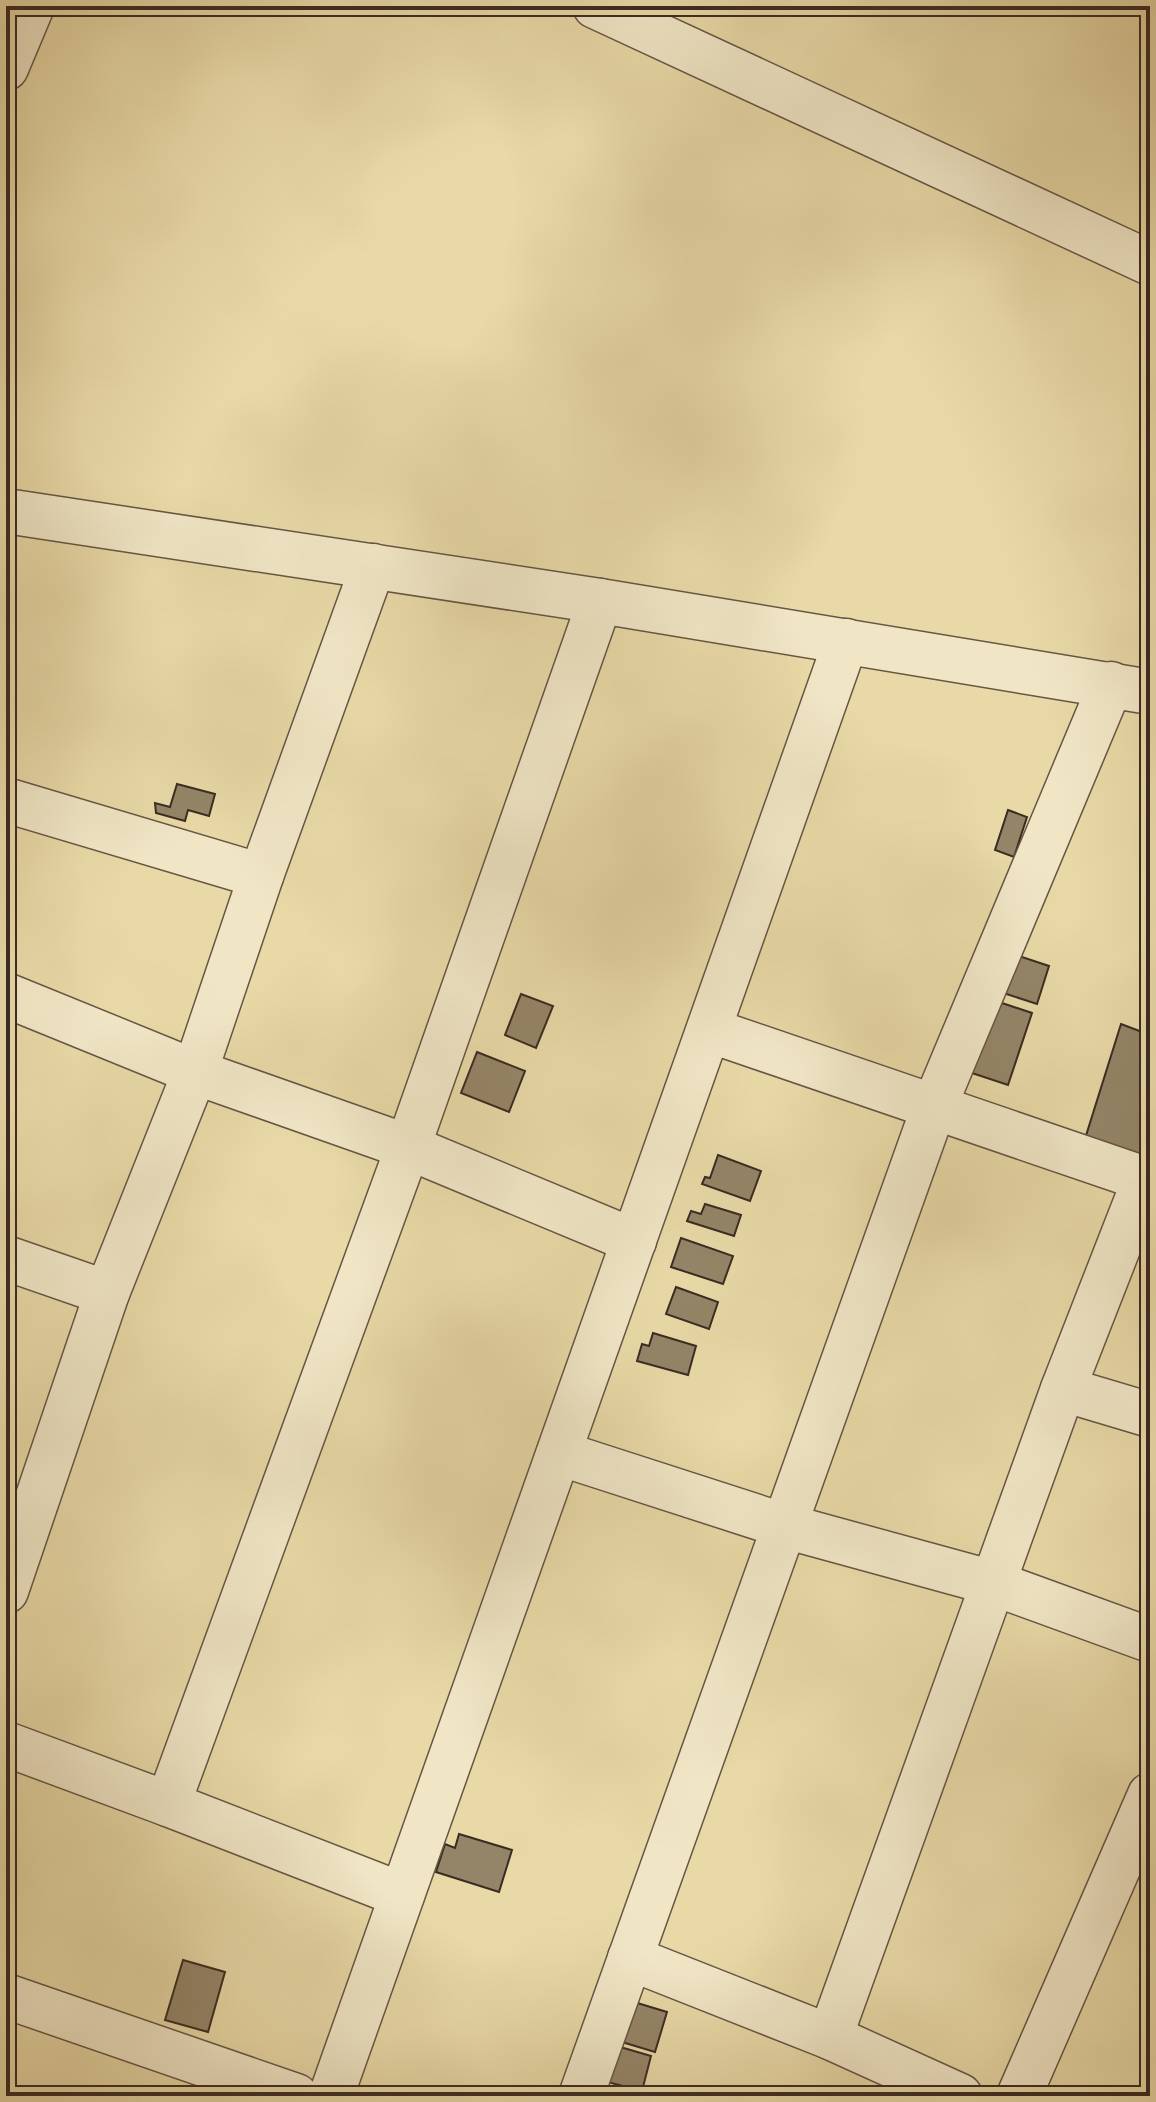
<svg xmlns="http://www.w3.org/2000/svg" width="1156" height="2102" font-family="Cardo,serif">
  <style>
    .building { fill: #948568; stroke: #3a2b23; stroke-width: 2 }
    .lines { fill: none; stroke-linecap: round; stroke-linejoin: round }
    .minor-casing { stroke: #665644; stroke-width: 47 }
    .minor { stroke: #f0e6c6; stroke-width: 44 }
  </style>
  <rect width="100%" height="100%" fill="#e8d9a7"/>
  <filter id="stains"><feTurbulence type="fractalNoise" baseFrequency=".0025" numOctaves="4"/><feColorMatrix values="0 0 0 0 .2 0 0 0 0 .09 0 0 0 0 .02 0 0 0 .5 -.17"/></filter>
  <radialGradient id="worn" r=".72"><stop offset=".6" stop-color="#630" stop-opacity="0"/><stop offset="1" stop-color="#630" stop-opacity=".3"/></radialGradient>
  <g class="building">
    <path d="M 177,784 L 215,794 L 209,816 L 188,810 L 185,821 L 156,813 L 155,803 L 170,807 Z"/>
    <path d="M 1008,810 L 1027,817 L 1014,857 L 995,850 Z"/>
    <path d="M 1004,951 L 1049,966 L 1037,1004 L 991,989 Z"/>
    <path d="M 521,994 L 553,1006 L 536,1048 L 505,1035 Z"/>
    <path d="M 984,997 L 1032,1013 L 1008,1085 L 960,1069 Z"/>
    <path d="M 1121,1024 L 1150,1035 L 1150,1167 L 1084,1142 Z"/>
    <path d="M 477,1052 L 525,1071 L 509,1112 L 461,1093 Z"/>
    <path d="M 718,1155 L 761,1171 L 750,1201 L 702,1184 L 705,1177 L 710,1178 Z"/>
    <path d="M 705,1204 L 741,1215 L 734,1236 L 687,1221 L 691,1211 L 701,1214 Z"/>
    <path d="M 681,1238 L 733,1256 L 723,1284 L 671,1267 Z"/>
    <path d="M 676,1287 L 718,1302 L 709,1329 L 666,1314 Z"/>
    <path d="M 653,1333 L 696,1346 L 688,1375 L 637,1361 L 642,1344 L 649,1346 Z"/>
    <path d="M 459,1834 L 512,1850 L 499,1892 L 436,1872 L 445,1844 L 455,1848 Z"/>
    <path d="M 183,1960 L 225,1972 L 208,2032 L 165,2020 Z"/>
    <path d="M 624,1999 L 667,2012 L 655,2052 L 612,2039 Z"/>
    <path d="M 610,2044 L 651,2056 L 642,2091 L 600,2080 Z"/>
  </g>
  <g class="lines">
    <defs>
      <g id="minor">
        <path d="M 595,6 L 1150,263"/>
        <path d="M 6,68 L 32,6"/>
        <path d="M 6,511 L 600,601 L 1150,692"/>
        <path d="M 6,800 L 261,876"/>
        <path d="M 6,995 L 195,1072 L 408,1147 L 634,1241"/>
        <path d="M 709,1030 L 1145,1179 L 1063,1389 L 1150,1415"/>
        <path d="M 6,1258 L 107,1293"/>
        <path d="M 559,1453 L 785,1526 L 993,1583 L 1150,1640"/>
        <path d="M 6,1591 L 107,1293 L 195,1072 L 261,876 L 373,566"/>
        <path d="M 6,1744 L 168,1804 L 408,1147 L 600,601"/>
        <path d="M 168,1804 L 402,1895"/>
        <path d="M 630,1958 L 830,2037 L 1063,1389"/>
        <path d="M 6,1996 L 296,2096"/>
        <path d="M 830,2037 L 960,2096"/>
        <path d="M 331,2096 L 846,641"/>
        <path d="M 581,2096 L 934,1107 L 1111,684"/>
        <path d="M 1019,2096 L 1150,1795"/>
      </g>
    </defs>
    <use href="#minor" class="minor-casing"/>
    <use href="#minor" class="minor"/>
  </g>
  <rect width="1156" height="2102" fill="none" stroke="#e8d9a7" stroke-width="32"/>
  <rect x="8" y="8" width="1140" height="2086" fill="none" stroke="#3a2b23" stroke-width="4"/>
  <rect x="16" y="16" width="1124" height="2070" fill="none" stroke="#3a2b23" stroke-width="2"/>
  <rect width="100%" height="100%" filter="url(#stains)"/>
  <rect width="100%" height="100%" fill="url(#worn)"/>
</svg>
